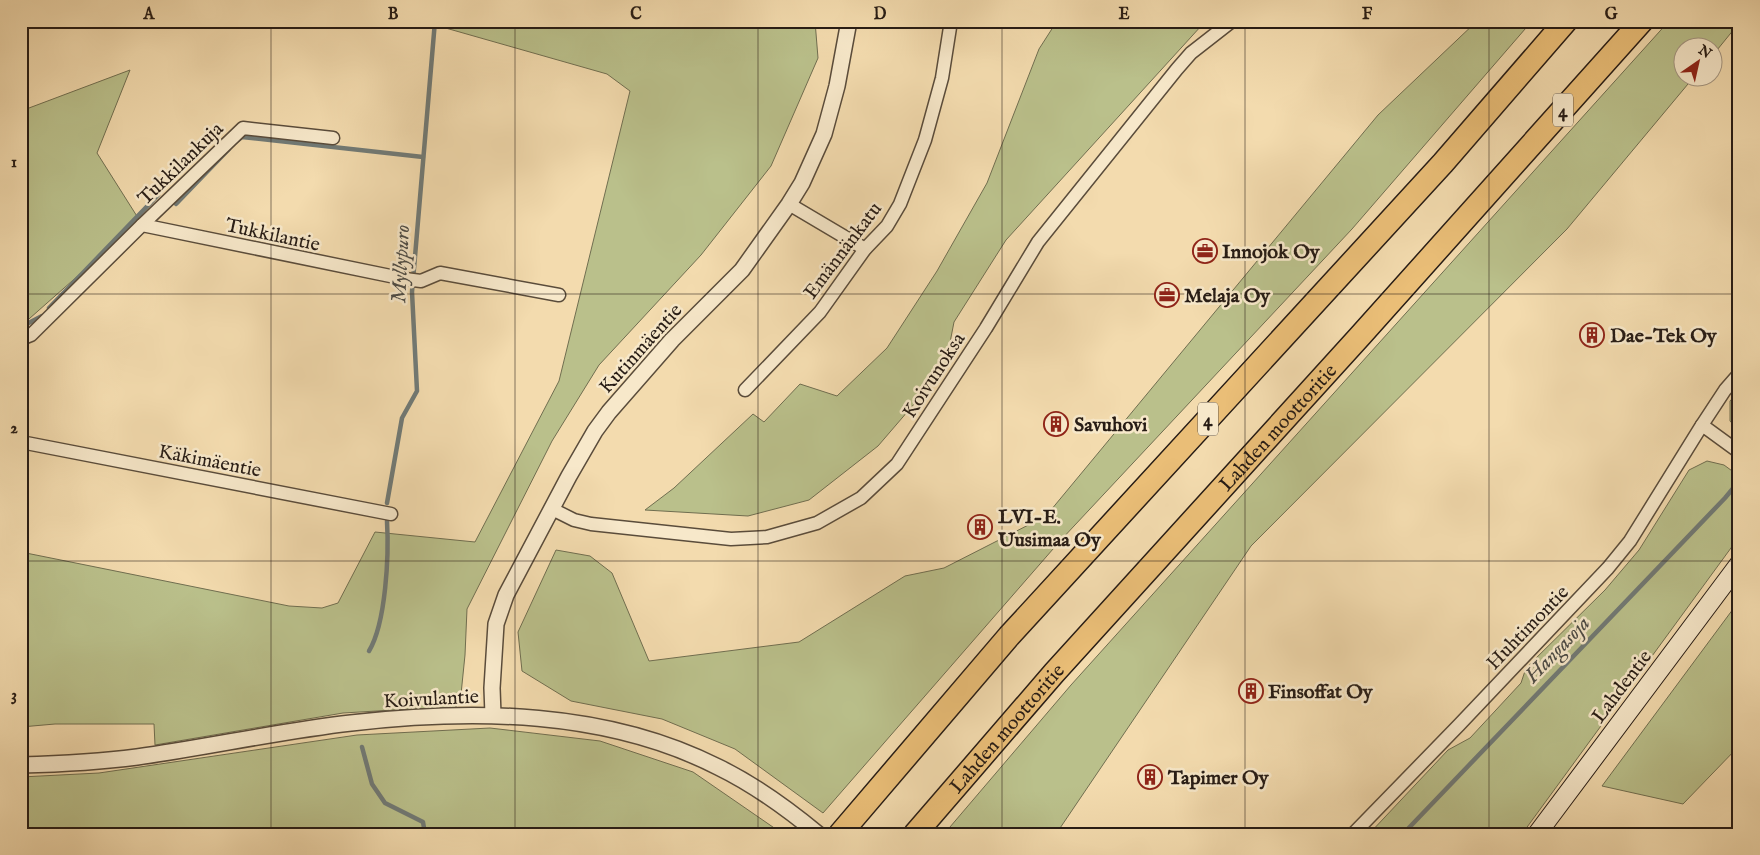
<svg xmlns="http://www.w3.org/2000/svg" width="1760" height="855" font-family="'IM FELL English',serif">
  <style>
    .green { fill: #bac08b; stroke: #706e50 }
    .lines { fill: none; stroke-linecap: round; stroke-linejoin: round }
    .stream { stroke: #717a76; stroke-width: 4.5 }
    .minor-casing { stroke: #5a4c3b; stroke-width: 15 }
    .tertiary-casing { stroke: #5a4c3b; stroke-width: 18 }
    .secondary-casing { stroke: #271c15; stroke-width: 20 }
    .motorway-casing { stroke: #271c15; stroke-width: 25 }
    .minor { stroke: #f7e8ca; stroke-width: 12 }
    .tertiary { stroke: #f7e8ca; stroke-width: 15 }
    .secondary { stroke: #f7e8ca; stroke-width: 18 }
    .motorway { stroke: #eabe77; stroke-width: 22 }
    .grid { fill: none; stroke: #271c15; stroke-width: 1; stroke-opacity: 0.55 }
    .labels { text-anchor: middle; stroke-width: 5; stroke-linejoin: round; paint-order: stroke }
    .shield { fill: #f7e8ca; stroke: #65594b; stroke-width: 1 }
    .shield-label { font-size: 19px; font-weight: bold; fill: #271c15 }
    .street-label { font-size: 20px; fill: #271c15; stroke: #f7e8ca }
    .poi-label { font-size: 20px; font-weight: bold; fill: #271c15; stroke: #f7e8ca; text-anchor: start }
    .water-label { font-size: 21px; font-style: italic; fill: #4c4b46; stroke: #f7e8ca }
    .neatline { fill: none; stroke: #271c15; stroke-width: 2 }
    .grid-label { font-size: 16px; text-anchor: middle; font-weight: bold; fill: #271c15 }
  </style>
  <rect width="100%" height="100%" fill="#f3dbae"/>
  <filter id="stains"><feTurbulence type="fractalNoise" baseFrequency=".004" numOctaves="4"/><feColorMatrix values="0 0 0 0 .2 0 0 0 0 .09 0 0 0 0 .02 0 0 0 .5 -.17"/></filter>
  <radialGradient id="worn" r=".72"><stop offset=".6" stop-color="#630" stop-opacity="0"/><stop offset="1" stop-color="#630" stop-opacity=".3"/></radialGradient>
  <g class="green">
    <path d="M 421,21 L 815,21 L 818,58 L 771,166 L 701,255 L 599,365 L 552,441 L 467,609 L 465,655 L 460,704 L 452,709 L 410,709 L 343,713 L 155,745 L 154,724 L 55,724 L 21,727 L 21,552 L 289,606 L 322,608 L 338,603 L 375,532 L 475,542 L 559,381 L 630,91 L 607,74 Z"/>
    <path d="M 1057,21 L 1209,21 L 1202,25 L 1006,240 L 954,322 L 945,368 L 878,446 L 809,500 L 748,516 L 645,510 L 674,488 L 753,414 L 764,422 L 800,384 L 837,396 L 887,348 L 937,271 L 987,183 L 1039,49 Z"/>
    <path d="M 1477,21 L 1532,21 L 1352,229 L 1060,541 L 823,813 L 735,749 L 662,719 L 571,701 L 522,671 L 518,632 L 556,550 L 590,556 L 612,573 L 649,661 L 799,642 L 905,576 L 944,568 L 1046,516 L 1378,115 Z"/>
    <path d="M 1669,21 L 1739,21 L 1739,23 L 1713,55 L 1712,48 L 1682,48 L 1682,78 L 1693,78 L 1567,229 L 1251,546 L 1056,834 L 944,834 L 1071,685 Z"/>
    <path d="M 130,70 L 97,153 L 140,221 L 21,326 L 21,111 Z"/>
    <path d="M 1739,391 L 1739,431 L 1730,421 L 1730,401 Z"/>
    <path d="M 1707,461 L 1724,465 L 1739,476 L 1739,537 L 1522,834 L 1369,834 L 1448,750 L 1470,738 L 1521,683 L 1526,668 L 1605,590 L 1639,550 L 1689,470 Z"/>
    <path d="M 1739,601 L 1739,746 L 1683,804 L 1602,786 Z"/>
    <path d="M 490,728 L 600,741 L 693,772 L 783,834 L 21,834 L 21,777 L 99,773 L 357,735 Z"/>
  </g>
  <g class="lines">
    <g class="stream">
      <path d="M 238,140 L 242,137 L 423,157"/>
      <path d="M 176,204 L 229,149"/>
      <path d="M 49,308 L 158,195"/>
      <path d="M 21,327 L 42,316"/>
      <path d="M 387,503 L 402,418 L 417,391 L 412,292 L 435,21"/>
      <path d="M 369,651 C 386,623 389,555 387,521"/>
      <path d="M 362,747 L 372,784 L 385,803 L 423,822 L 425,834"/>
      <path d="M 1403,834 L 1725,498 L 1735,486"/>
    </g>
    <defs>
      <g id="minor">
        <path d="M 789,204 L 865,249"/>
        <path d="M 142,225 L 243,128 L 333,138"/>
        <path d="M 21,339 L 31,335 L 142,225 L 405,279 L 421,281 L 440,273 L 559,295"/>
        <path d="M 745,390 L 820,312 L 865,249 L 887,226 L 900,204 L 925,140 L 942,78 L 951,21"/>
        <path d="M 1702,425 L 1725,390 L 1739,374"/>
        <path d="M 21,442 L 391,514"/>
        <path d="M 552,509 L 574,520 L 591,524 L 731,539 L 767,537 L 817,523 L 861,498 L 897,464 L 986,328 L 1038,242 L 1177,69 L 1191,53 L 1232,21"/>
        <path d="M 1353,834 L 1459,725 L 1608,568 L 1630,541 L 1702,425 L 1739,452"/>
      </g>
      <g id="tertiary">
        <path d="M 493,715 L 492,688 L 496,624 L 506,595 L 569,476 L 595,431 L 609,412 L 672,340 L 742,270 L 789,204 L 802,183 L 824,134 L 837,86 L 849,21"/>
        <path d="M 21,765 C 60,764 99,762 137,757 C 209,747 280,731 351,723 C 473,709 606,710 718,767 C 751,783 789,810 818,834"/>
      </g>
      <path id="secondary" d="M 1537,834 L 1739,564"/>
      <g id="motorway">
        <path d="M 840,834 L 1009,636 L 1443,163 L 1566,21"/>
        <path id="s1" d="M 915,834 L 1054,673 L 1361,335 L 1642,21"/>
      </g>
    </defs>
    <use href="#minor" class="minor-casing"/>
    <use href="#tertiary" class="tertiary-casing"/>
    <use href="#secondary" class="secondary-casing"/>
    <use href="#motorway" class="motorway-casing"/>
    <use href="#minor" class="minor"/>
    <use href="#tertiary" class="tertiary"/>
    <use href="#secondary" class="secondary"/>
    <use href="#motorway" class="motorway"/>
  </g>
  <path class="grid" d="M 271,21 L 271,834M 515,21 L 515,834M 758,21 L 758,834M 1002,21 L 1002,834M 1245,21 L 1245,834M 1489,21 L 1489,834M 21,294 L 1739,294M 21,561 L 1739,561"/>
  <defs>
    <symbol id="office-ring" viewBox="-11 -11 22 22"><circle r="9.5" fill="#f7e8ca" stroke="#8f2418" stroke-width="1.5"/><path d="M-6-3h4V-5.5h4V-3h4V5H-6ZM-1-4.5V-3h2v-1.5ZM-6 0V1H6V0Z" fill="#8f2418"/></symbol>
    <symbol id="building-ring" viewBox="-11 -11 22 22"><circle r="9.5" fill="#f7e8ca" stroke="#8f2418" stroke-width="1.5"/><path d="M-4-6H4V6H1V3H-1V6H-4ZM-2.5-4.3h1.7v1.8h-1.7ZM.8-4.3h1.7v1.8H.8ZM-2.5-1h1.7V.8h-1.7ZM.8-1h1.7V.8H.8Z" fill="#8f2418"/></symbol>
  </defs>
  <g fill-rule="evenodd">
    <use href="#office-ring" x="1191" y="237" width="28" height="28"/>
    <use href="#office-ring" x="1153" y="281" width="28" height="28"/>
    <use href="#building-ring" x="1578" y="321" width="28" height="28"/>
    <use href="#building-ring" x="1042" y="410" width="28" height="28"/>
    <use href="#building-ring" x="966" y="513" width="28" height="28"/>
    <use href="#building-ring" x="1237" y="677" width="28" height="28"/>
    <use href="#building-ring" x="1136" y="763" width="28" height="28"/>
  </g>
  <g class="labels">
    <g class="shield">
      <rect x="1553" y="93.5" width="20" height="33" rx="4"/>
      <rect x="1198" y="402.5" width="20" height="33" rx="4"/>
    </g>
    <g class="shield-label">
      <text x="1563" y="117">4</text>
      <text x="1208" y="426">4</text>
    </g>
    <g class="street-label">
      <text transform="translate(180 163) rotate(-44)" y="7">Tukkilankuja</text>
      <text transform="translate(273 234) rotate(12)" y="7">Tukkilantie</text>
      <text transform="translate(842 250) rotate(-53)" y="7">Emännänkatu</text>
      <text transform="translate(640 348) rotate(-48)" y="7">Kutinmäentie</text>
      <text transform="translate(933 375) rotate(-57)" y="7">Koivunoksa</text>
      <text dy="7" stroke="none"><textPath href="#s1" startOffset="545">Lahden moottoritie</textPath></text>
      <text transform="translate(210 460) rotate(11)" y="7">Käkimäentie</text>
      <text transform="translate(1527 627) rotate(-46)" y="7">Huhtimontie</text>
      <text transform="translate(1621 686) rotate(-53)" y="7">Lahdentie</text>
      <text transform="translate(431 698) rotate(-3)" y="7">Koivulantie</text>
      <text dy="7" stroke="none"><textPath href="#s1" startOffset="140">Lahden moottoritie</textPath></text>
    </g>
    <g class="poi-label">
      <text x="1222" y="258">Innojok Oy</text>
      <text x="1184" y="302">Melaja Oy</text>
      <text x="1610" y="342">Dae-Tek Oy</text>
      <text x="1074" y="431">Savuhovi</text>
      <text x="998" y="523">LVI-E.<tspan x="998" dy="23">Uusimaa Oy</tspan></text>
      <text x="1268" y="698">Finsoffat Oy</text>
      <text x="1168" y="784">Tapimer Oy</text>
    </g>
    <g class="water-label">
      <text transform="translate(400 264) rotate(-87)" y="7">Myllypuro</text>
      <text transform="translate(1557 649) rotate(-46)" y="7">Hangasoja</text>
    </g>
  </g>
  <rect width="1760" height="855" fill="none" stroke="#f3dbae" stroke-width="55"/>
  <g transform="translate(1698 62) rotate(34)"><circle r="24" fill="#f7e8ca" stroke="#a49682"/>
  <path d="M0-4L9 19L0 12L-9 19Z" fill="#8f2418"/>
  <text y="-8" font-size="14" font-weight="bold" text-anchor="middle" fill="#271c15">N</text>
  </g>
  <rect x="28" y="28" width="1704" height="800" class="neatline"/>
  <g class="grid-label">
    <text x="149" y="19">A</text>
    <text x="393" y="19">B</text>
    <text x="636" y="19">C</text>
    <text x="880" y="19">D</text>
    <text x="1124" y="19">E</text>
    <text x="1367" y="19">F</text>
    <text x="1611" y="19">G</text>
    <text x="14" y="167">1</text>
    <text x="14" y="433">2</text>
    <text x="14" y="700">3</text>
  </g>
  <rect width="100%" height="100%" filter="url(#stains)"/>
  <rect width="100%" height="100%" fill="url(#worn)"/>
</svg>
